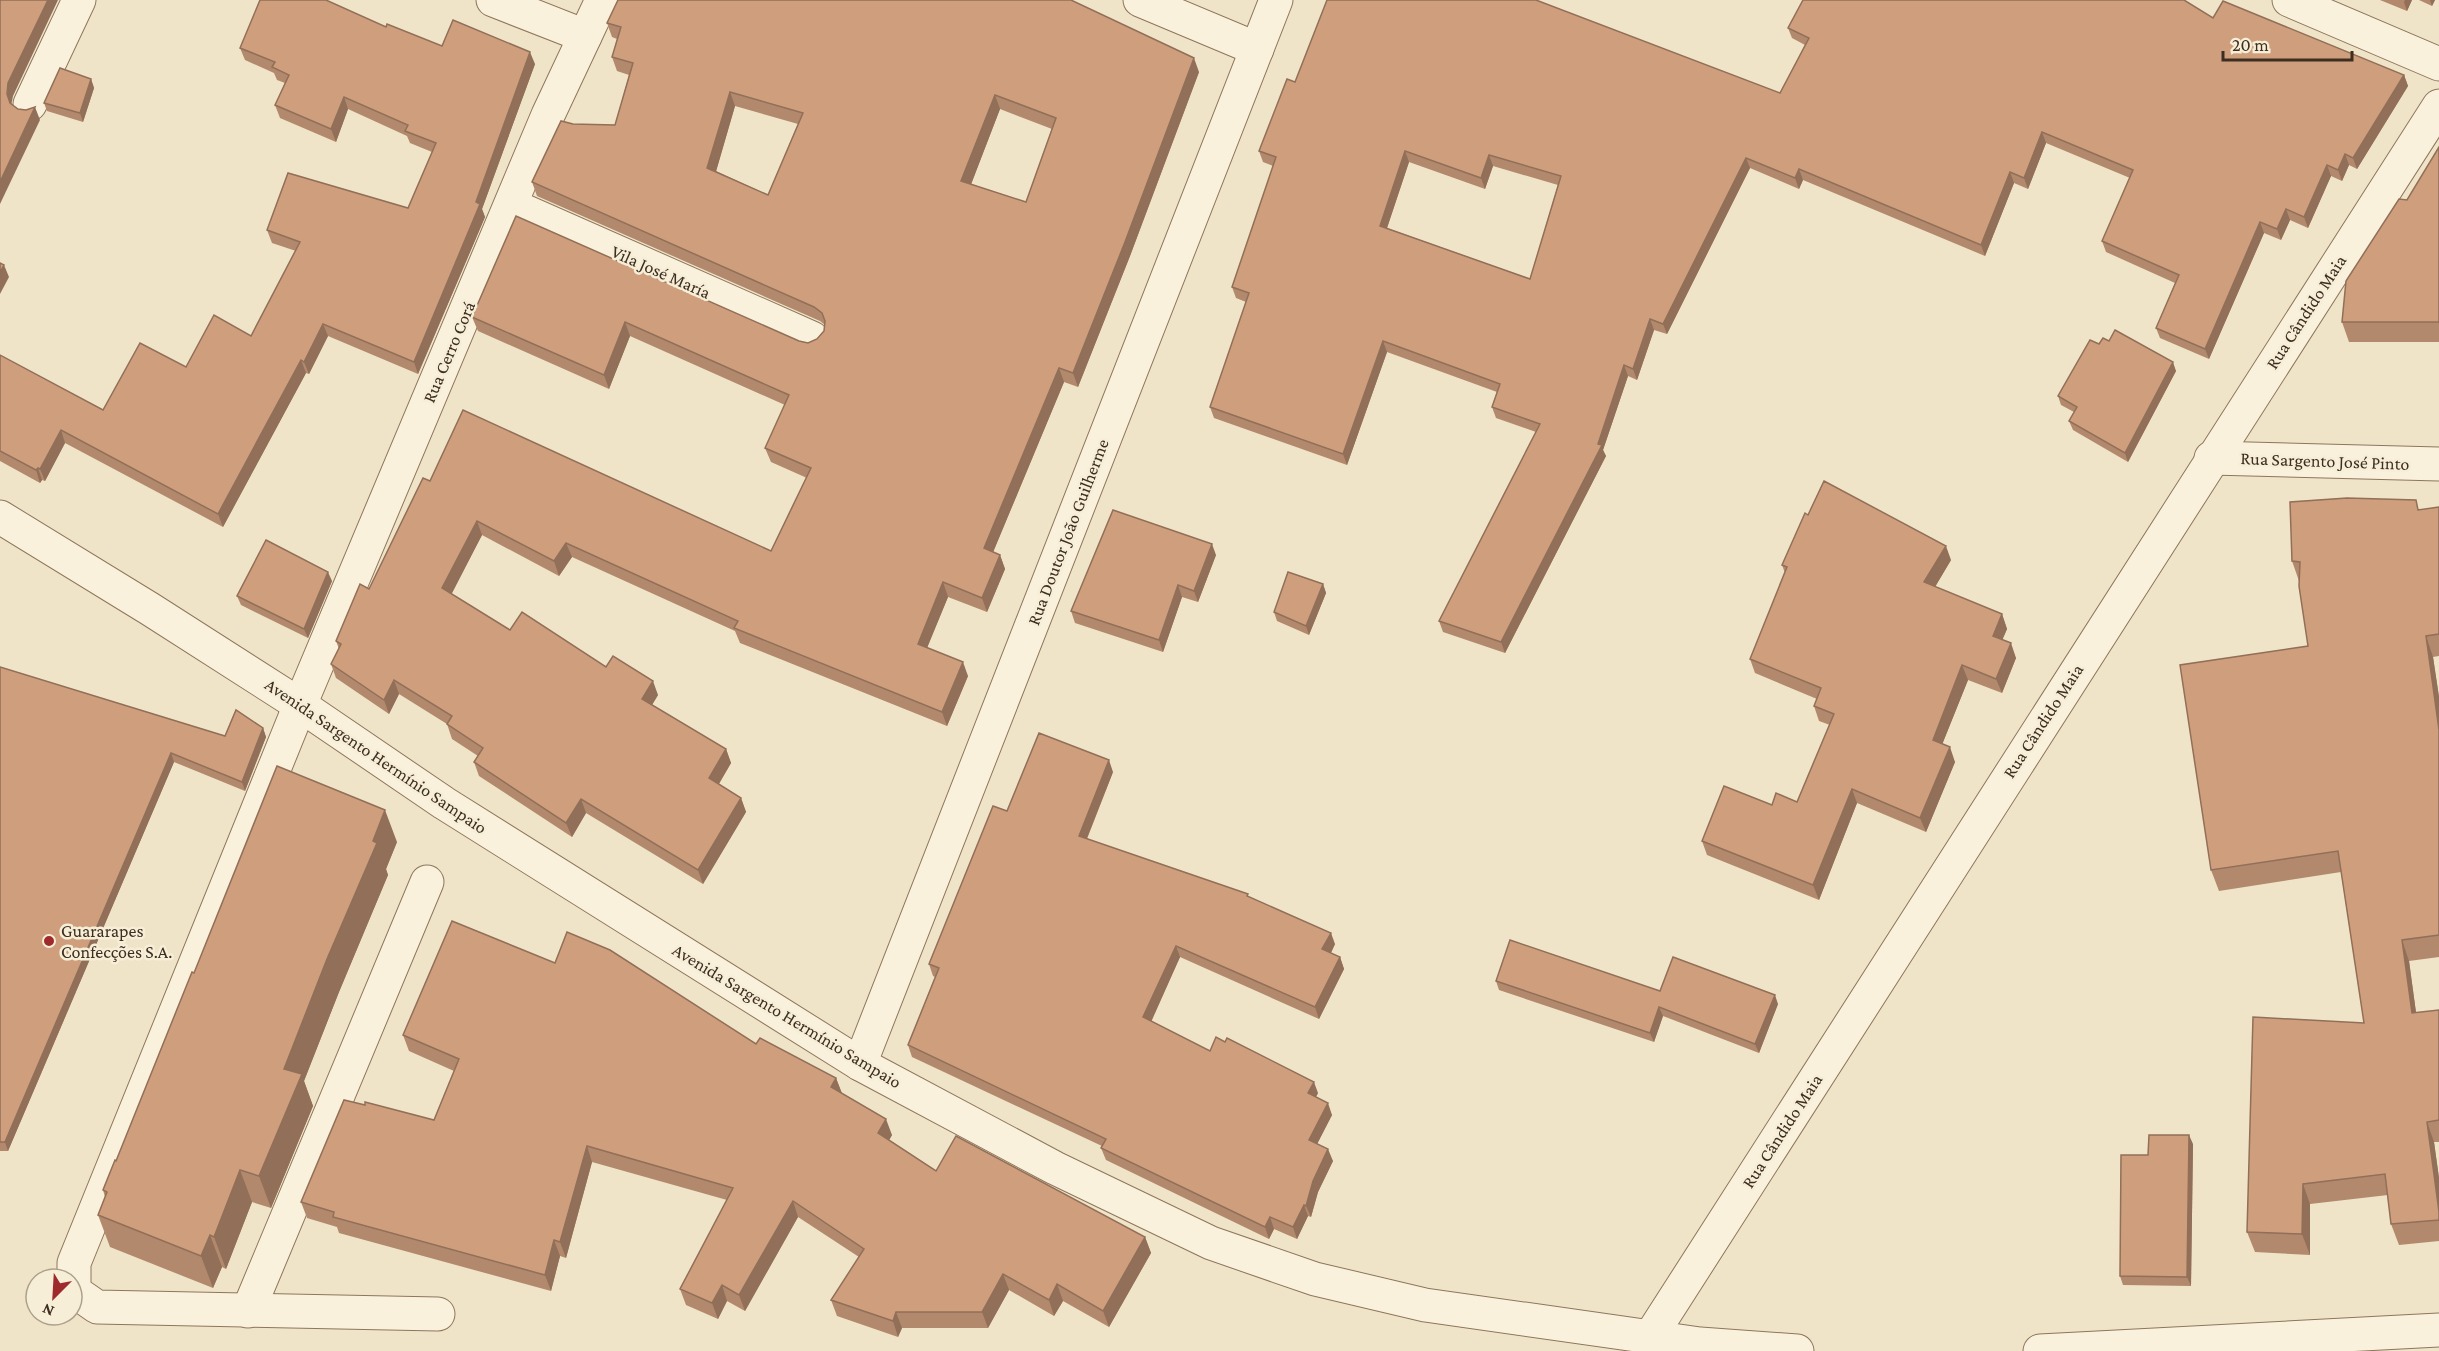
<svg xmlns="http://www.w3.org/2000/svg" width="2439" height="1351" font-family="'Crimson Pro',serif">
  <style>
    .lines { fill: none; stroke-linecap: round; stroke-linejoin: round }
    .minor-casing { stroke: #8d765c; stroke-width: 35 }
    .minor { stroke: #faf1dc; stroke-width: 33 }
    .wall { fill: #b2896c; fill-rule: evenodd }
    .shaded-wall { fill: #916f58 }
    .building { fill: #cf9f7d; stroke: #916f58; stroke-width: 1.5; fill-rule: evenodd }
    .poi-dot { fill: #9e2a2b; stroke: #f7eed8; stroke-width: 2 }
    .labels { text-anchor: middle; stroke-width: 5; stroke-linejoin: round; paint-order: stroke }
    .street-label { font-size: 18px; fill: #3d2e20; stroke: #f7eed8 }
    .poi-label { font-size: 18px; fill: #3d2e20; stroke: #f7eed8; text-anchor: start }
  </style>
  <rect width="100%" height="100%" fill="#f0e4c8"/>
  <g class="lines">
    <defs>
      <g id="minor">
        <path d="M 493,0 L 585,36"/>
        <path d="M 1140,0 L 1257,49"/>
        <path d="M 2289,0 L 2439,64"/>
        <path d="M 30,104 L 79,0"/>
        <path d="M 511,205 L 812,338"/>
        <path d="M 2211,458 L 2439,464"/>
        <path d="M 0,517 L 150,609 L 300,705 L 444,803 L 860,1064 L 1055,1168 L 1211,1243 L 1315,1279 L 1425,1305 L 1700,1344 L 1797,1351"/>
        <path d="M 860,1064 L 1276,0"/>
        <path d="M 248,1311 L 427,882"/>
        <path d="M 438,1314 L 97,1307 L 74,1291 L 74,1263 L 300,705 L 548,115 L 602,0"/>
        <path d="M 1650,1337 L 2439,106"/>
        <path d="M 2040,1351 L 2439,1330"/>
      </g>
    </defs>
    <use href="#minor" class="minor-casing"/>
    <use href="#minor" class="minor"/>
  </g>
  <g class="wall">
    <path d="M 2380,0 L 2412,0 L 2407,11 Z"/>
    <path d="M 2419,0 L 2435,0 L 2432,6 Z"/>
    <path d="M 2213,18 L 2404,75 L 2408,86 L 2357,169 L 2349,165 L 2342,181 L 2331,176 L 2308,228 L 2290,220 L 2281,240 L 2264,233 L 2209,359 L 2160,338 L 2156,328 L 2175,283 L 2106,252 L 2102,241 L 2130,178 L 2046,143 L 2028,189 L 2014,183 L 1985,256 L 1803,180 L 1799,189 L 1750,168 L 1667,334 L 1654,330 L 1637,380 L 1628,376 L 1603,450 L 1606,456 L 1505,653 L 1443,632 L 1439,621 L 1536,432 L 1496,418 L 1492,407 L 1497,392 L 1387,352 L 1347,465 L 1214,418 L 1210,407 L 1246,302 L 1236,298 L 1232,287 L 1273,166 L 1263,162 L 1259,151 L 1295,82 L 1780,93 L 1805,45 L 1792,38 L 1788,28 ZM 1409,162 L 1485,189 L 1493,166 L 1558,185 L 1530,279 L 1387,228 Z"/>
    <path d="M 607,23 L 1199,72 L 1130,256 L 1078,387 L 1064,382 L 993,552 L 1000,555 L 1005,569 L 987,612 L 948,597 L 927,647 L 968,676 L 947,726 L 740,643 L 735,631 L 572,557 L 559,576 L 482,535 L 451,594 L 510,630 L 606,667 L 658,695 L 652,705 L 726,749 L 731,763 L 719,784 L 741,798 L 746,812 L 703,884 L 586,813 L 572,837 L 479,776 L 474,762 L 478,756 L 452,739 L 447,724 L 399,694 L 389,714 L 336,678 L 331,664 L 339,649 L 336,641 L 369,589 L 430,481 L 771,551 L 807,478 L 771,462 L 765,448 L 785,405 L 630,336 L 609,389 L 478,331 L 472,317 L 516,216 L 799,341 L 808,343 L 817,339 L 824,331 L 825,325 L 820,321 L 537,196 L 532,182 L 573,124 L 615,125 L 629,75 L 617,71 L 612,57 L 617,39 L 612,37 ZM 735,106 L 798,124 L 768,195 L 716,171 ZM 1000,109 L 1052,129 L 1026,202 L 971,184 Z"/>
    <path d="M 386,27 L 442,46 L 535,64 L 482,209 L 485,217 L 418,374 L 328,336 L 309,374 L 306,373 L 223,527 L 65,443 L 45,481 L 42,480 L 40,483 L 0,461 L 0,355 L 103,410 L 186,367 L 251,336 L 296,251 L 272,243 L 267,230 L 408,208 L 432,152 L 410,143 L 407,136 L 348,109 L 336,142 L 280,118 L 275,105 L 285,83 L 277,80 L 274,73 L 245,60 L 240,48 Z"/>
    <path d="M 91,79 L 94,88 L 83,122 L 47,111 L 44,103 Z"/>
    <path d="M 2439,148 L 2439,342 L 2349,342 L 2342,322 L 2407,200 Z"/>
    <path d="M 2109,341 L 2176,371 L 2128,462 L 2073,430 L 2069,421 L 2074,412 L 2061,405 L 2058,396 L 2099,344 Z"/>
    <path d="M 2439,507 L 2439,656 L 2433,657 L 2439,697 L 2439,957 L 2409,961 L 2416,1013 L 2439,1010 L 2439,1142 L 2434,1142 L 2439,1178 L 2439,1241 L 2399,1245 L 2391,1224 L 2388,1195 L 2310,1204 L 2310,1255 L 2255,1252 L 2247,1232 L 2364,1023 L 2341,872 L 2219,891 L 2211,870 L 2308,646 L 2299,581 L 2292,561 L 2419,510 Z"/>
    <path d="M 1216,555 L 1198,602 L 1182,597 L 1163,652 L 1075,623 L 1071,611 Z"/>
    <path d="M 1951,560 L 1935,587 L 2002,614 L 2007,629 L 2002,640 L 2016,658 L 2002,693 L 1968,680 L 1942,744 L 1955,762 L 1926,832 L 1857,803 L 1819,900 L 1707,855 L 1702,841 L 1772,805 L 1797,802 L 1830,725 L 1819,721 L 1814,706 L 1817,699 L 1755,673 L 1750,659 L 1785,573 L 1782,565 Z"/>
    <path d="M 332,581 L 308,638 L 241,605 L 237,596 Z"/>
    <path d="M 1323,584 L 1326,593 L 1309,635 L 1277,621 L 1274,612 Z"/>
    <path d="M 0,667 L 225,736 L 263,728 L 266,737 L 245,791 L 174,762 L 8,1151 L 0,1151 Z"/>
    <path d="M 1113,772 L 1087,839 L 1249,897 L 1335,944 L 1331,953 L 1340,957 L 1344,969 L 1319,1019 L 1180,957 L 1151,1021 L 1210,1051 L 1318,1093 L 1316,1097 L 1332,1115 L 1317,1144 L 1333,1161 L 1318,1192 L 1311,1217 L 1308,1216 L 1297,1239 L 1274,1229 L 1269,1239 L 1106,1160 L 1101,1148 L 1102,1146 L 912,1057 L 908,1045 L 935,977 L 933,976 L 929,964 Z"/>
    <path d="M 397,842 L 386,869 L 388,875 L 339,992 L 304,1081 L 313,1106 L 271,1208 L 252,1202 L 226,1269 L 222,1267 L 213,1288 L 110,1247 L 98,1215 L 105,1197 L 103,1190 L 116,1161 L 194,973 Z"/>
    <path d="M 555,963 L 836,1078 L 842,1093 L 892,1135 L 889,1140 L 936,1171 L 1145,1237 L 1151,1253 L 1109,1327 L 1063,1301 L 1054,1316 L 1009,1290 L 988,1328 L 902,1328 L 898,1337 L 837,1316 L 831,1300 L 859,1257 L 798,1217 L 745,1311 L 727,1301 L 718,1319 L 686,1305 L 680,1289 L 727,1200 L 592,1162 L 566,1258 L 560,1256 L 551,1291 L 339,1233 L 337,1227 L 307,1218 L 301,1202 L 365,1105 L 434,1120 L 454,1071 L 409,1051 L 403,1035 Z"/>
    <path d="M 1496,981 L 1660,991 L 1778,1004 L 1759,1053 L 1663,1016 L 1654,1042 L 1499,990 Z"/>
    <path d="M 2193,1144 L 2191,1286 L 2123,1285 L 2120,1276 L 2148,1155 Z"/>
  </g>
  <g class="shaded-wall">
    <path d="M 48,0 L 58,0 L 13,96 L 11,106 L 7,94 L 8,83 Z"/>
    <path d="M 2405,0 L 2412,0 L 2407,11 L 2404,2 Z"/>
    <path d="M 2430,0 L 2435,0 L 2432,6 Z"/>
    <path d="M 530,52 L 535,64 L 482,209 L 485,217 L 418,374 L 414,362 L 476,202 Z"/>
    <path d="M 1194,58 L 1199,72 L 1130,256 L 1078,387 L 1073,373 Z"/>
    <path d="M 2404,75 L 2408,86 L 2357,169 L 2353,158 Z"/>
    <path d="M 91,79 L 94,88 L 83,122 L 80,113 Z"/>
    <path d="M 730,92 L 735,106 L 713,182 L 707,168 Z"/>
    <path d="M 995,95 L 1000,109 L 967,195 L 961,181 Z"/>
    <path d="M 344,97 L 348,109 L 336,142 L 331,129 Z"/>
    <path d="M 35,107 L 40,120 L 0,204 L 0,182 Z"/>
    <path d="M 2042,132 L 2046,143 L 2028,189 L 2024,178 Z"/>
    <path d="M 1405,151 L 1409,162 L 1384,237 L 1380,226 Z"/>
    <path d="M 2345,154 L 2349,165 L 2342,181 L 2338,170 Z"/>
    <path d="M 1489,155 L 1493,166 L 1485,189 L 1481,178 Z"/>
    <path d="M 1746,158 L 1750,168 L 1667,334 L 1663,324 Z"/>
    <path d="M 2327,165 L 2331,176 L 2308,228 L 2304,217 Z"/>
    <path d="M 1799,169 L 1803,180 L 1799,189 L 1795,178 Z"/>
    <path d="M 2010,172 L 2014,183 L 1985,256 L 1981,245 Z"/>
    <path d="M 2286,209 L 2290,220 L 2281,240 L 2277,229 Z"/>
    <path d="M 2260,222 L 2264,233 L 2209,359 L 2205,349 Z"/>
    <path d="M 4,265 L 9,277 L 0,294 L 0,272 Z"/>
    <path d="M 1650,319 L 1654,330 L 1637,380 L 1633,369 Z"/>
    <path d="M 625,322 L 630,336 L 609,389 L 604,375 Z"/>
    <path d="M 323,324 L 328,336 L 309,374 L 304,362 Z"/>
    <path d="M 1383,341 L 1387,352 L 1347,465 L 1343,454 Z"/>
    <path d="M 301,360 L 306,373 L 223,527 L 218,514 Z"/>
    <path d="M 2173,362 L 2176,371 L 2128,462 L 2125,453 Z"/>
    <path d="M 1624,365 L 1628,376 L 1603,450 L 1606,456 L 1505,653 L 1501,642 L 1598,444 Z"/>
    <path d="M 1059,368 L 1064,382 L 989,562 L 984,548 Z"/>
    <path d="M 61,430 L 65,443 L 45,481 L 40,469 Z"/>
    <path d="M 38,468 L 42,480 L 40,483 L 36,470 Z"/>
    <path d="M 477,521 L 482,535 L 447,603 L 442,588 Z"/>
    <path d="M 566,543 L 572,557 L 559,576 L 554,561 Z"/>
    <path d="M 1212,544 L 1216,555 L 1198,602 L 1194,591 Z"/>
    <path d="M 1946,546 L 1951,560 L 1929,597 L 1924,582 Z"/>
    <path d="M 1000,555 L 1005,569 L 987,612 L 982,598 Z"/>
    <path d="M 328,572 L 332,581 L 308,638 L 304,629 Z"/>
    <path d="M 943,582 L 948,597 L 923,658 L 918,644 Z"/>
    <path d="M 1323,584 L 1326,593 L 1309,635 L 1306,626 Z"/>
    <path d="M 1178,585 L 1182,597 L 1163,652 L 1159,640 Z"/>
    <path d="M 2002,614 L 2007,629 L 1998,650 L 1993,636 Z"/>
    <path d="M 2426,636 L 2433,657 L 2439,697 L 2439,730 Z"/>
    <path d="M 2011,643 L 2016,658 L 2002,693 L 1996,679 Z"/>
    <path d="M 963,662 L 968,676 L 947,726 L 942,712 Z"/>
    <path d="M 1962,665 L 1968,680 L 1938,755 L 1933,740 Z"/>
    <path d="M 394,680 L 399,694 L 389,714 L 384,700 Z"/>
    <path d="M 653,681 L 658,695 L 647,713 L 642,699 Z"/>
    <path d="M 263,728 L 266,737 L 245,791 L 242,782 Z"/>
    <path d="M 1950,747 L 1955,762 L 1926,832 L 1920,818 Z"/>
    <path d="M 726,749 L 731,763 L 714,792 L 709,778 Z"/>
    <path d="M 171,753 L 174,762 L 8,1151 L 5,1142 Z"/>
    <path d="M 1109,760 L 1113,772 L 1083,848 L 1079,836 Z"/>
    <path d="M 1852,789 L 1857,803 L 1819,900 L 1813,885 Z"/>
    <path d="M 741,798 L 746,812 L 703,884 L 698,870 Z"/>
    <path d="M 581,799 L 586,813 L 572,837 L 566,823 Z"/>
    <path d="M 385,810 L 397,842 L 386,869 L 388,875 L 339,992 L 304,1081 L 313,1106 L 271,1208 L 259,1176 L 284,1069 Z"/>
    <path d="M 1331,933 L 1335,944 L 1327,961 L 1322,949 Z"/>
    <path d="M 2402,940 L 2409,961 L 2419,1034 L 2412,1013 Z"/>
    <path d="M 1176,946 L 1180,957 L 1148,1029 L 1143,1017 Z"/>
    <path d="M 1340,957 L 1344,969 L 1319,1019 L 1315,1007 Z"/>
    <path d="M 1775,995 L 1778,1004 L 1759,1053 L 1755,1044 Z"/>
    <path d="M 1659,1007 L 1663,1016 L 1654,1042 L 1650,1033 Z"/>
    <path d="M 836,1078 L 842,1094 L 831,1087 Z"/>
    <path d="M 1314,1082 L 1318,1093 L 1312,1104 L 1308,1093 Z"/>
    <path d="M 1328,1103 L 1332,1115 L 1313,1152 L 1309,1140 Z"/>
    <path d="M 886,1119 L 892,1135 L 884,1149 L 878,1133 Z"/>
    <path d="M 2427,1122 L 2434,1142 L 2439,1178 L 2439,1212 Z"/>
    <path d="M 2189,1135 L 2193,1144 L 2191,1286 L 2187,1277 Z"/>
    <path d="M 587,1146 L 592,1162 L 566,1258 L 560,1242 Z"/>
    <path d="M 1328,1149 L 1333,1161 L 1318,1192 L 1311,1217 L 1306,1206 L 1313,1181 Z"/>
    <path d="M 240,1170 L 252,1202 L 226,1269 L 214,1237 Z"/>
    <path d="M 2303,1184 L 2310,1204 L 2310,1255 L 2302,1234 Z"/>
    <path d="M 793,1201 L 798,1217 L 745,1311 L 739,1295 Z"/>
    <path d="M 1304,1205 L 1308,1216 L 1297,1239 L 1293,1227 Z"/>
    <path d="M 1270,1217 L 1274,1229 L 1269,1239 L 1265,1227 Z"/>
    <path d="M 210,1235 L 222,1267 L 213,1288 L 201,1256 Z"/>
    <path d="M 1145,1237 L 1151,1253 L 1109,1327 L 1103,1311 Z"/>
    <path d="M 554,1240 L 560,1256 L 551,1291 L 545,1275 Z"/>
    <path d="M 1003,1274 L 1009,1290 L 988,1328 L 982,1312 Z"/>
    <path d="M 1057,1284 L 1063,1301 L 1054,1316 L 1049,1300 Z"/>
    <path d="M 722,1285 L 727,1301 L 718,1319 L 712,1303 Z"/>
    <path d="M 896,1312 L 902,1328 L 898,1337 L 893,1321 Z"/>
  </g>
  <g class="building">
    <path d="M 0,0 L 48,0 L 8,83 L 7,94 L 10,103 L 18,109 L 26,110 L 35,107 L 0,182 Z"/>
    <path d="M 260,0 L 326,0 L 386,27 L 387,24 L 442,46 L 453,20 L 530,52 L 476,202 L 480,204 L 414,362 L 323,324 L 304,362 L 301,360 L 218,514 L 61,430 L 40,469 L 38,468 L 36,470 L 0,451 L 0,355 L 103,410 L 140,343 L 186,367 L 214,315 L 251,336 L 300,242 L 267,230 L 288,173 L 408,208 L 436,143 L 405,131 L 408,125 L 344,97 L 331,129 L 275,105 L 289,75 L 272,67 L 275,62 L 240,48 Z"/>
    <path d="M 618,0 L 1071,0 L 1194,58 L 1125,242 L 1073,373 L 1059,368 L 984,548 L 1000,555 L 982,598 L 943,582 L 918,644 L 963,662 L 942,712 L 734,628 L 738,621 L 566,543 L 554,561 L 477,521 L 442,588 L 510,630 L 522,612 L 606,667 L 613,656 L 653,681 L 642,699 L 726,749 L 709,778 L 741,798 L 698,870 L 581,799 L 566,823 L 474,762 L 483,748 L 447,724 L 452,716 L 394,680 L 384,700 L 331,664 L 341,644 L 336,641 L 360,584 L 369,589 L 423,478 L 430,481 L 463,410 L 771,551 L 811,468 L 765,448 L 789,395 L 625,322 L 604,375 L 472,317 L 516,216 L 799,341 L 808,343 L 817,339 L 824,331 L 825,321 L 822,313 L 814,307 L 532,182 L 561,121 L 573,124 L 615,125 L 633,63 L 612,57 L 621,27 L 607,23 ZM 730,92 L 803,113 L 768,195 L 707,168 ZM 995,95 L 1056,118 L 1026,202 L 961,181 Z"/>
    <path d="M 1327,0 L 1536,0 L 1780,93 L 1809,38 L 1788,28 L 1803,0 L 2184,0 L 2213,18 L 2223,1 L 2404,75 L 2353,158 L 2345,154 L 2338,170 L 2327,165 L 2304,217 L 2286,209 L 2277,229 L 2260,222 L 2205,349 L 2156,328 L 2179,275 L 2102,241 L 2133,170 L 2042,132 L 2024,178 L 2010,172 L 1981,245 L 1799,169 L 1795,178 L 1746,158 L 1663,324 L 1650,319 L 1633,369 L 1624,365 L 1598,444 L 1602,445 L 1501,642 L 1439,621 L 1540,424 L 1492,407 L 1500,384 L 1383,341 L 1343,454 L 1210,407 L 1249,293 L 1232,287 L 1276,157 L 1259,151 L 1287,79 L 1295,82 ZM 1405,151 L 1481,178 L 1489,155 L 1561,176 L 1530,279 L 1380,226 Z"/>
    <path d="M 60,68 L 91,79 L 80,113 L 44,103 Z"/>
    <path d="M 2439,147 L 2439,322 L 2342,322 L 2346,281 L 2399,199 L 2407,200 Z"/>
    <path d="M 0,263 L 4,265 L 0,272 Z"/>
    <path d="M 2115,330 L 2173,362 L 2125,453 L 2069,421 L 2077,407 L 2058,396 L 2090,340 L 2099,344 L 2103,338 L 2109,341 Z"/>
    <path d="M 1824,481 L 1946,546 L 1924,582 L 2002,614 L 1993,636 L 2011,643 L 1996,679 L 1962,665 L 1933,740 L 1950,747 L 1920,818 L 1852,789 L 1813,885 L 1702,841 L 1724,786 L 1772,805 L 1776,793 L 1797,802 L 1834,714 L 1814,706 L 1821,688 L 1750,659 L 1787,567 L 1782,565 L 1805,513 L 1808,515 Z"/>
    <path d="M 2347,498 L 2416,500 L 2418,510 L 2439,507 L 2439,634 L 2426,636 L 2439,730 L 2439,935 L 2402,940 L 2412,1013 L 2439,1010 L 2439,1120 L 2427,1122 L 2439,1212 L 2439,1220 L 2391,1224 L 2385,1174 L 2303,1184 L 2302,1234 L 2247,1232 L 2253,1017 L 2364,1023 L 2338,851 L 2211,870 L 2180,665 L 2308,646 L 2299,586 L 2300,562 L 2292,561 L 2290,502 Z"/>
    <path d="M 1113,510 L 1212,544 L 1194,591 L 1178,585 L 1159,640 L 1071,611 Z"/>
    <path d="M 266,540 L 328,572 L 304,629 L 237,596 Z"/>
    <path d="M 1288,572 L 1323,584 L 1306,626 L 1274,612 Z"/>
    <path d="M 0,667 L 225,736 L 236,710 L 263,728 L 242,782 L 171,753 L 5,1142 L 0,1142 Z"/>
    <path d="M 1039,733 L 1109,760 L 1079,836 L 1248,894 L 1247,896 L 1331,933 L 1322,949 L 1340,957 L 1315,1007 L 1176,946 L 1143,1017 L 1210,1051 L 1216,1037 L 1225,1042 L 1227,1038 L 1314,1082 L 1308,1093 L 1328,1103 L 1309,1140 L 1328,1149 L 1313,1181 L 1306,1206 L 1304,1205 L 1293,1227 L 1270,1217 L 1265,1227 L 1101,1148 L 1106,1139 L 908,1045 L 939,968 L 929,964 L 993,806 L 1007,811 Z"/>
    <path d="M 277,766 L 385,810 L 373,841 L 377,843 L 327,959 L 284,1069 L 302,1074 L 259,1176 L 240,1170 L 214,1237 L 210,1235 L 201,1256 L 98,1215 L 107,1192 L 103,1190 L 115,1160 L 116,1161 L 192,972 L 194,973 Z"/>
    <path d="M 452,921 L 555,963 L 567,932 L 610,950 L 756,1044 L 760,1038 L 836,1078 L 831,1087 L 886,1119 L 878,1133 L 936,1171 L 956,1136 L 1145,1237 L 1103,1311 L 1057,1284 L 1049,1300 L 1003,1274 L 982,1312 L 896,1312 L 893,1321 L 831,1300 L 864,1249 L 793,1201 L 739,1295 L 722,1285 L 712,1303 L 680,1289 L 733,1188 L 587,1146 L 560,1242 L 554,1240 L 545,1275 L 333,1217 L 334,1212 L 301,1202 L 344,1100 L 365,1105 L 365,1102 L 434,1120 L 459,1059 L 403,1035 Z"/>
    <path d="M 1510,940 L 1660,991 L 1673,957 L 1775,995 L 1755,1044 L 1659,1007 L 1650,1033 L 1496,981 Z"/>
    <path d="M 2149,1135 L 2189,1135 L 2187,1277 L 2120,1276 L 2121,1155 L 2148,1155 Z"/>
  </g>
  <circle class="poi-dot" cx="49" cy="941" r="6"/>
  <g class="labels">
    <g class="street-label">
      <text transform="translate(661 272) rotate(24)" y="6">Vila José María</text>
      <text transform="translate(2306 312) rotate(-57)" y="6">Rua Cândido Maia</text>
      <text transform="translate(449 352) rotate(-67)" y="6">Rua Cerro Corá</text>
      <text transform="translate(2325 461) rotate(2)" y="6">Rua Sargento José Pinto</text>
      <text transform="translate(1068 532) rotate(-69)" y="6">Rua Doutor João Guilherme</text>
      <text transform="translate(2043 721) rotate(-57)" y="6">Rua Cândido Maia</text>
      <text transform="translate(376 756) rotate(34)" y="6">Avenida Sargento Hermínio Sampaio</text>
      <text transform="translate(787 1016) rotate(31)" y="6">Avenida Sargento Hermínio Sampaio</text>
      <text transform="translate(1782 1131) rotate(-57)" y="6">Rua Cândido Maia</text>
    </g>
    <g class="poi-label">
      <text x="61" y="937">Guararapes<tspan x="61" dy="21">Confecções S.A.</tspan></text>
    </g>
  </g>
  <g transform="translate(54 1297) rotate(204)"><circle r="28" fill="#f7eed8" stroke="#ada18e" stroke-width="1.5"/>
  <path d="M0-4.5L10 22L0 15L-10 22Z" fill="#9e2a2b"/>
  <text y="-9" font-size="16" font-weight="bold" text-anchor="middle" fill="#3d2e20">N</text>
  </g>
  <path d="M2223 51v9h129v-9" fill="none" stroke="#3d2e20" stroke-width="3"/>
  <text x="2232" y="51" font-size="18" fill="#3d2e20" stroke="#f7eed8" stroke-width="4.5" paint-order="stroke">20 m</text>
</svg>
